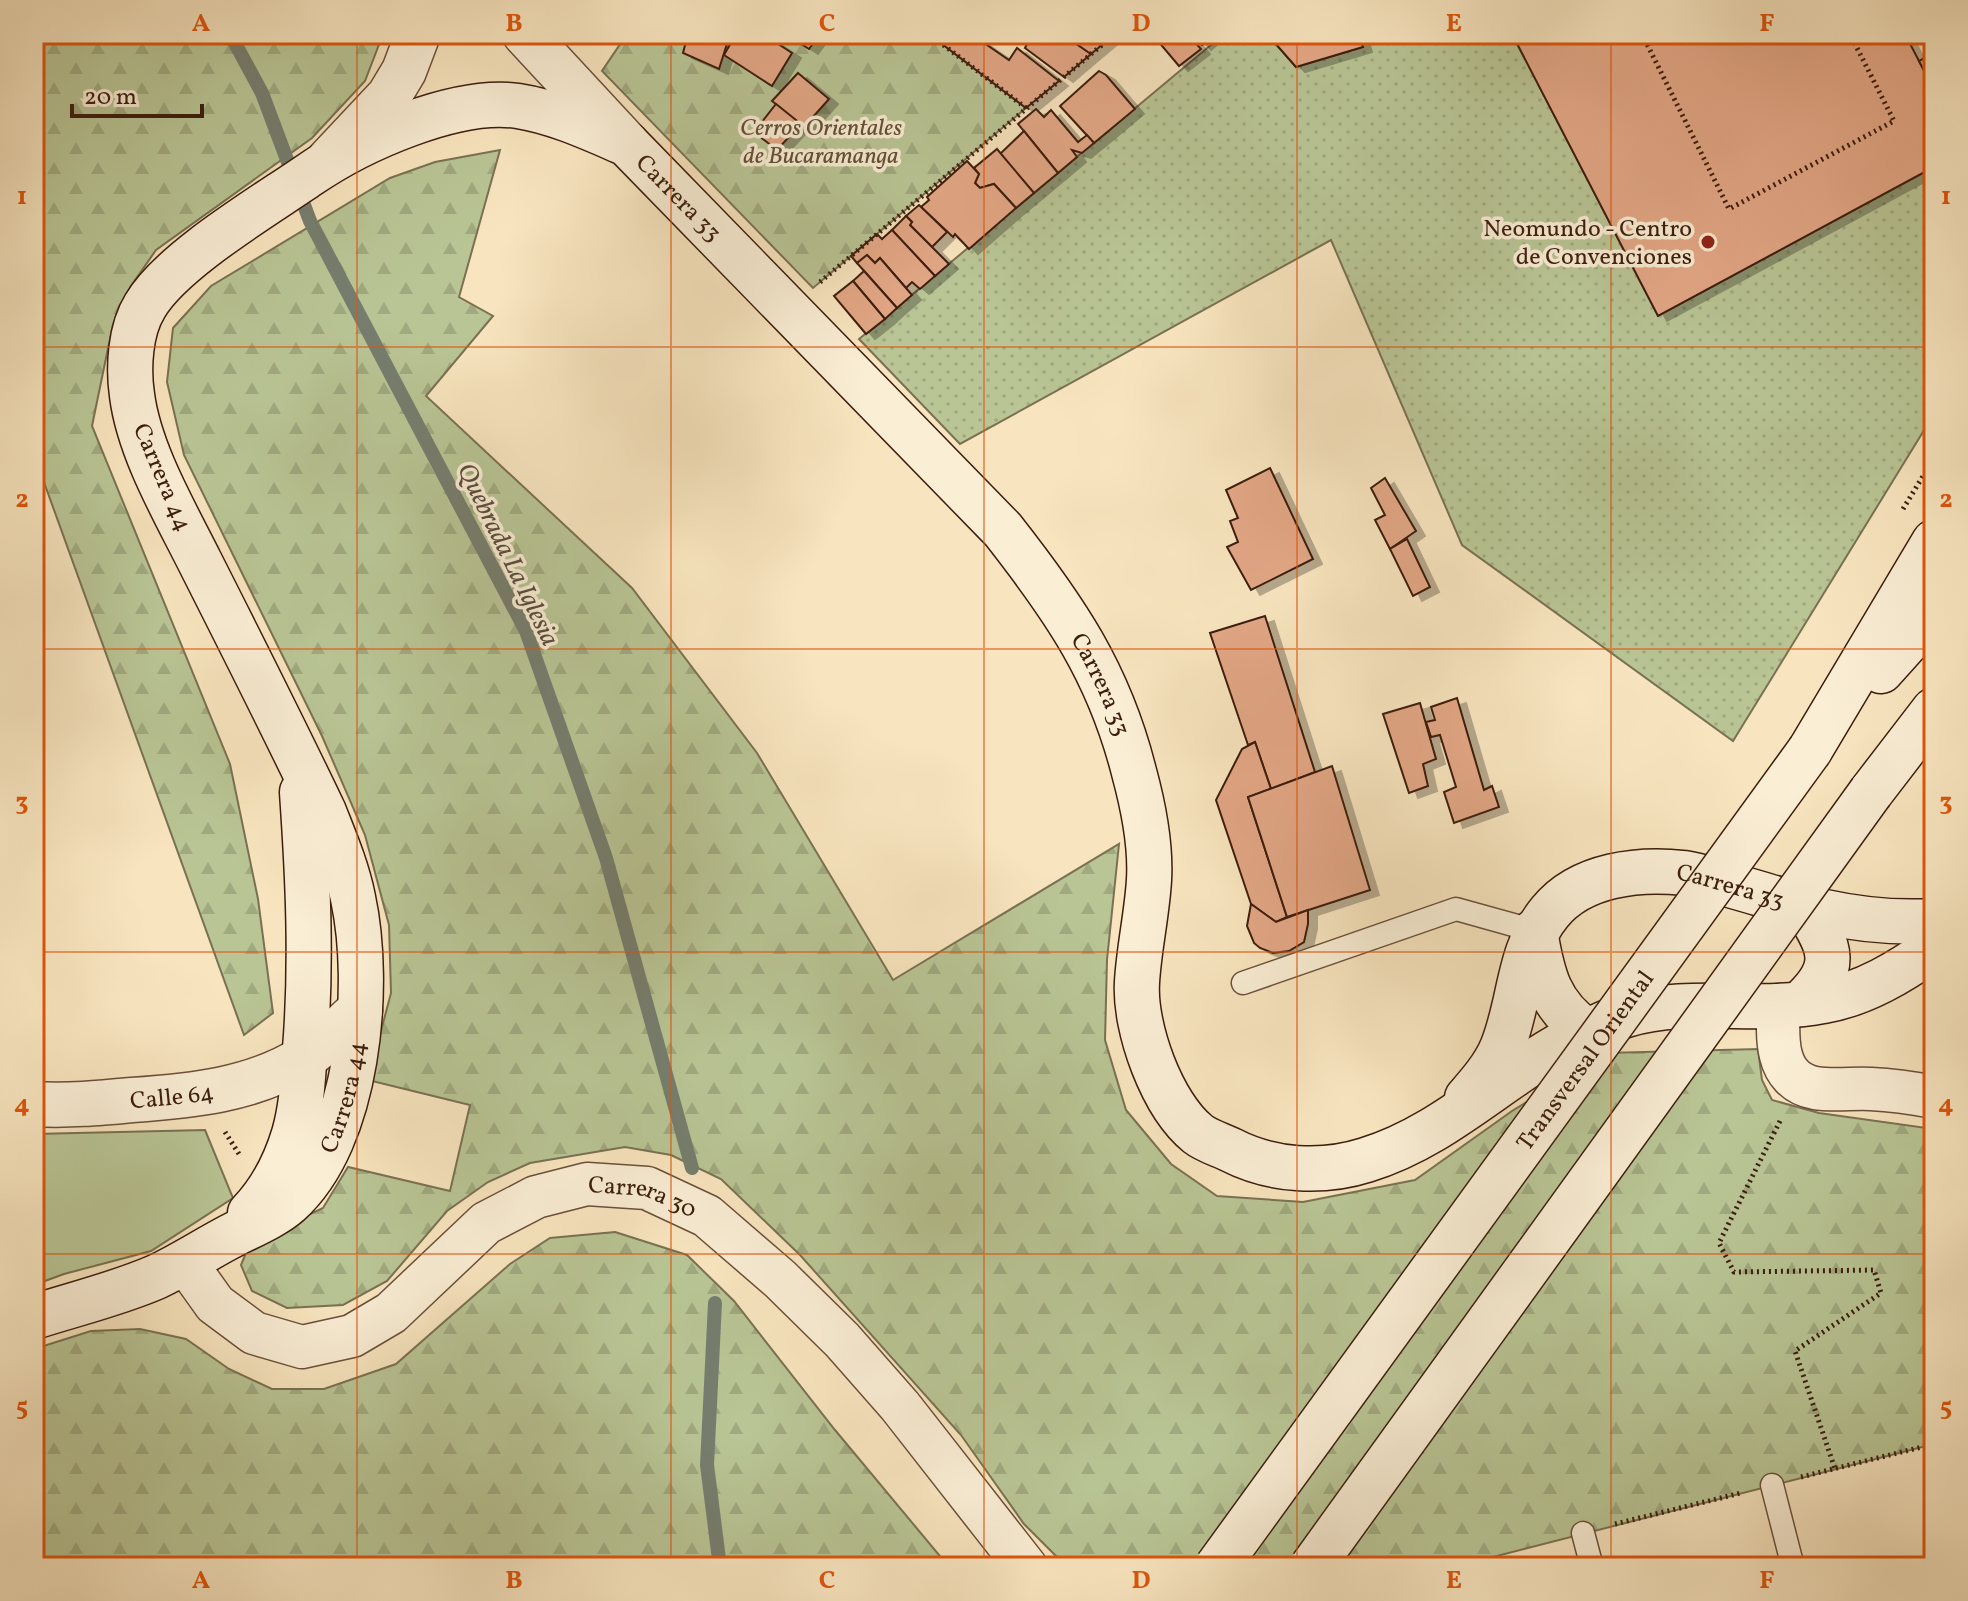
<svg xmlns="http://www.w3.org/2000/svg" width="1968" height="1601" font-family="Vollkorn,serif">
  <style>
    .grass { fill: url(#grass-dots); stroke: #7a7152; stroke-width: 2 }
    .forest { fill: url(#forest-firs); stroke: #7a7152; stroke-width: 2 }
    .park { fill: #b9c595; stroke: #7a7152; stroke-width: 2 }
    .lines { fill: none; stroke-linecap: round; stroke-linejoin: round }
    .stream { stroke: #767e6f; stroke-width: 14 }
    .building { fill: #e3a786; stroke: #3c1d0e; stroke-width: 2; filter: url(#shadow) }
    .service-casing { stroke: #6b4f3a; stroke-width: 25 }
    .minor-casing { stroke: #6b4f3a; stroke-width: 45 }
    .tertiary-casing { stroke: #6b4f3a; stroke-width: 47 }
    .secondary-casing { stroke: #3c1d0e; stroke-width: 47 }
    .path { stroke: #3c1d0e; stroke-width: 5; stroke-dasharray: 2 4; stroke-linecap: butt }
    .service { stroke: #faeed5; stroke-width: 22 }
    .minor { stroke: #faeed5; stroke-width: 42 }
    .tertiary { stroke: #faeed5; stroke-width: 44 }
    .secondary { stroke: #faeed5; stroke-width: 44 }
    .secondary-bridge-casing { stroke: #3c1d0e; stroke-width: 47; stroke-linecap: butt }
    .secondary-bridge { stroke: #faeed5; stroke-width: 44 }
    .grid { fill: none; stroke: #df560c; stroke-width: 2; stroke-opacity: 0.55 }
    .poi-dot { fill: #8f2418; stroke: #faeed5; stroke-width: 3 }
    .labels { text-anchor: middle; stroke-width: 7; stroke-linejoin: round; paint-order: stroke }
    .park-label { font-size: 24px; font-style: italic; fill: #624f36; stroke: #faeed5 }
    .street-label { font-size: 24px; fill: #3c1d0e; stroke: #faeed5 }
    .poi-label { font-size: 24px; fill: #3c1d0e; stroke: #faeed5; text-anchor: end }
    .water-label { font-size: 26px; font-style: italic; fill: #594e3e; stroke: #faeed5 }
    .neatline { fill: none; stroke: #df560c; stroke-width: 3 }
    .grid-label { font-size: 26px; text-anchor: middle; font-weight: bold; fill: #df560c }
  </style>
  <defs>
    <pattern id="grass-dots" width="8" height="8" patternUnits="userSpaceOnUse" patternTransform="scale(2)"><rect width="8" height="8" fill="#b9c595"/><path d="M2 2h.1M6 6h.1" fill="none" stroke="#a0a97f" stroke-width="1.8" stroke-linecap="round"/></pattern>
    <pattern id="forest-firs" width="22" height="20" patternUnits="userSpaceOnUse" patternTransform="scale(2)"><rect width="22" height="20" fill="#b9c595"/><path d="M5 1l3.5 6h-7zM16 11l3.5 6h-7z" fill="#a0a97f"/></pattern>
    <filter id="shadow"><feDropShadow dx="9" dy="5" stdDeviation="0" flood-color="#0004"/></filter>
  </defs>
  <rect width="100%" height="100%" fill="#f8e5bf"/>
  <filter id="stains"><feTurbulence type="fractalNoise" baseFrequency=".0025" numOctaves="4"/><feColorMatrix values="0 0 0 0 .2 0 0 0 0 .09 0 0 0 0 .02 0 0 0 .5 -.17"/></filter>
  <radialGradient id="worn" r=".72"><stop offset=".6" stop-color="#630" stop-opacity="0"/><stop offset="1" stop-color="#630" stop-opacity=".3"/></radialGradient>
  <path class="grass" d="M 1224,34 L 1267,34 L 1296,67 L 1362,47 L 1359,34 L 1512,34 L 1658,316 L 1934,167 L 1934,414 L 1733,741 L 1462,545 L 1331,240 L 960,444 L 859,339 Z"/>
  <g class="forest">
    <path d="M 34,34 L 383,34 L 365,81 L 312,138 L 156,250 L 131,286 L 113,324 L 92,426 L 230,764 L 258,899 L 273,1013 L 244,1035 L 41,474 L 34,464 Z"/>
    <path d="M 627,34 L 946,34 L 938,41 L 1026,108 L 813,288 L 602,71 Z"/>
    <path d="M 500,150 L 459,297 L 493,316 L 426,396 L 632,588 L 757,753 L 893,980 L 1119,844 L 1107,960 L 1105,1040 L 1126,1110 L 1171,1164 L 1217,1196 L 1303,1202 L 1415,1180 L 1512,1111 L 1606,1053 L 1758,1049 L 1762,1080 L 1772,1100 L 1819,1113 L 1934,1129 L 1934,1444 L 1481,1560 L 1482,1567 L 1067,1567 L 1024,1524 L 961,1435 L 800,1255 L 721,1179 L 671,1155 L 625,1147 L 530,1163 L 488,1182 L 447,1211 L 387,1281 L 343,1305 L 287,1308 L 252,1291 L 241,1265 L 250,1243 L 323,1208 L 348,1167 L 450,1191 L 470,1105 L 368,1080 L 391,993 L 389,925 L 365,835 L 322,736 L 184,455 L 167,382 L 173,328 L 211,286 L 390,178 L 435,162 Z"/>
    <path d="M 615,1232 L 687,1255 L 734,1301 L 835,1430 L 949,1567 L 34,1567 L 34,1349 L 91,1331 L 140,1329 L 186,1339 L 229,1369 L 272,1389 L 324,1389 L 396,1364 L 510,1264 L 550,1238 Z"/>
  </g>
  <path class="park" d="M 205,1130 L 233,1198 L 151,1251 L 64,1274 L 34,1285 L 34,1134 Z"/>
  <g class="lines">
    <g class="stream">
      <path d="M 230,34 L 262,93 L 310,221 L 526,631 L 606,858 L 692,1168"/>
      <path d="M 715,1303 L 707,1465 L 720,1567"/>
    </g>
  </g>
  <g class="building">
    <path d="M 688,34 L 730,34 L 719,69 L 683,53 Z"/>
    <path d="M 736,34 L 749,34 L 764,43 L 769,38 L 792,53 L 772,86 L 724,55 Z"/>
    <path d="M 786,34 L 820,34 L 809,49 Z"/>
    <path d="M 929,34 L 971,34 L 1009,60 L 1017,48 L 1059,81 L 1026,108 Z"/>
    <path d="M 1032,34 L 1062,34 L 1091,54 L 1064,77 L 1025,48 Z"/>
    <path d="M 1062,34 L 1115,34 L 1091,54 Z"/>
    <path d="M 1152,34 L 1188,34 L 1201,49 L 1179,66 Z"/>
    <path d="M 1193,34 L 1215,34 L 1202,45 Z"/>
    <path d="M 1267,34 L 1359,34 L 1363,47 L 1296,67 Z"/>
    <path d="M 1512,34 L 1905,34 L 1934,90 L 1934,167 L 1658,316 Z"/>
    <path d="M 1934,53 L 1934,90 L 1919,61 Z"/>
    <path d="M 1099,71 L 1106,75 L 1135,109 L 1094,143 L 1060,106 Z"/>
    <path d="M 798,73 L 829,99 L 804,127 L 772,101 Z"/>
    <path d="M 776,104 L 801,124 L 777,150 L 754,132 Z"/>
    <path d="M 1036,109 L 1044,117 L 1051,110 L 1078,142 L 1087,135 L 1094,143 L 1082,153 L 1072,150 L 1077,157 L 1058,173 L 1018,124 Z"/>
    <path d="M 1024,131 L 1058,173 L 1034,193 L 1000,154 Z"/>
    <path d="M 997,149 L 1034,193 L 1016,208 L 994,184 L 980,188 L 975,183 L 979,174 L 974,168 Z"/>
    <path d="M 967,161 L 979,174 L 975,183 L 980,188 L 994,184 L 1016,208 L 969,249 L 955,234 L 953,237 L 921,207 L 929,200 L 927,197 Z"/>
    <path d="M 919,205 L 947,232 L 932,247 L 910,225 L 912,222 L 906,216 Z"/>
    <path d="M 906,216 L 912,222 L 910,225 L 949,264 L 935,276 L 892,230 Z"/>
    <path d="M 892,230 L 935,276 L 920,289 L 912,282 L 906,288 L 880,258 L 875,263 L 867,255 L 857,263 L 851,256 L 877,234 L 882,239 Z"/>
    <path d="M 867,255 L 875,263 L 880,258 L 912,295 L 897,308 L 857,263 Z"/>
    <path d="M 864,271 L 897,308 L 885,319 L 853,281 Z"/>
    <path d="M 853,281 L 885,319 L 866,334 L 834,296 Z"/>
    <path d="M 1270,468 L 1313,559 L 1251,590 L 1227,547 L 1238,542 L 1230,521 L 1238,518 L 1226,490 Z"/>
    <path d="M 1385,478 L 1416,531 L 1390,549 L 1375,520 L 1385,515 L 1371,488 Z"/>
    <path d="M 1407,539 L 1430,587 L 1413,596 L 1390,549 Z"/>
    <path d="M 1265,616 L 1315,772 L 1271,789 L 1255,742 L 1248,745 L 1210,633 Z"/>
    <path d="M 1457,698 L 1484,790 L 1492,786 L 1499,807 L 1454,823 L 1444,792 L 1456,787 L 1440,735 L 1431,737 L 1426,722 L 1435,720 L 1431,707 Z"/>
    <path d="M 1420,703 L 1436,759 L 1423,764 L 1428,786 L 1409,793 L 1383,714 Z"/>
    <path d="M 1255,742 L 1271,789 L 1248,797 L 1287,917 L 1276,922 L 1251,904 L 1216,800 L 1242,749 Z"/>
    <path d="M 1332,766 L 1370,890 L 1287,917 L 1248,797 Z"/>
    <path d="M 1251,904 L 1276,922 L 1308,910 L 1308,924 L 1304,942 L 1289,951 L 1273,953 L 1260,948 L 1254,943 L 1247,926 Z"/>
  </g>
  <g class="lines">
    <defs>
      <g id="service">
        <path d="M 1243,983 L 1456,909 L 1535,931"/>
        <path d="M 1772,1485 L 1793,1567"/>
        <path d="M 1583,1533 L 1592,1567"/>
      </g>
      <g id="minor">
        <path d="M 1779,1005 C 1777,1036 1774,1080 1815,1088 C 1833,1091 1853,1088 1871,1089 C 1892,1090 1913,1093 1934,1097"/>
        <path id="s1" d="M 185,1262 L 215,1304 L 254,1333 L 302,1347 L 352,1336 L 391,1313 L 486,1223 L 536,1197 L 587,1184 L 647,1188 L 707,1216 L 780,1279 L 842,1340 L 900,1406 L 1026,1567"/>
      </g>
      <g id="tertiary">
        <path d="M 525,34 L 627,144"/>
        <path d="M 328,161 L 389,96 L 404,71 L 418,34"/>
        <path id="s2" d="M 34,1104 C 67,1106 100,1103 132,1100 C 192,1096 252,1090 304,1058 C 324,1045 342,1026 360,1010"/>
      </g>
      <g id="secondary">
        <path d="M 1881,671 L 1934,612"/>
        <path d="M 1810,750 L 1934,542"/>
        <path d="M 1871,792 L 1934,710"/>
        <path d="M 1535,931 C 1542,974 1549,1006 1587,1031"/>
        <path d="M 1800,1004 C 1840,967 1832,949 1804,906"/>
        <path id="s3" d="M 1467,1098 C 1480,1083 1494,1067 1502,1048 C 1521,1002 1517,952 1550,912 C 1581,874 1639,868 1684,873 C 1698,875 1712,880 1726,884 C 1759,893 1792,904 1825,912 C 1861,920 1897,923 1934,921"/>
        <path d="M 250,1213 C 271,1191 285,1164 294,1134 C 302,1106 303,1078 305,1049 C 312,963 308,878 302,792"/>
        <path id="s4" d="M 34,1317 C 74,1304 117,1294 156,1277 C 182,1265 206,1249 231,1236 C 250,1226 273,1217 289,1203 C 359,1140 372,986 353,898 C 347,868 335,840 324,812 C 284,728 242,645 200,562 C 175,512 139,451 132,395 C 128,368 130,330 145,306 C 171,261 264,206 309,175 C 360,140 456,97 518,106 C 556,112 592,129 627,144 L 1003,530 C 1065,609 1109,673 1134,772 C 1143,805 1151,846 1149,880 C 1147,914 1139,948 1137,982 C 1134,1028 1162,1105 1198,1134 C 1207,1141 1221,1145 1231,1150 C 1272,1171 1322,1174 1366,1160 C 1449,1135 1508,1068 1586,1032 C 1599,1026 1613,1019 1626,1015 C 1689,996 1759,1014 1823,1001 C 1864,994 1900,972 1934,948"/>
      </g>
    </defs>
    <use href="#service" class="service-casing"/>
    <use href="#minor" class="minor-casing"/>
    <use href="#tertiary" class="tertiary-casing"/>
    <use href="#secondary" class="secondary-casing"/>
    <g class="path">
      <path d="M 929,34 L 1026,108"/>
      <path d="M 1642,34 L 1729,209 L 1894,121 L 1850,34"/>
      <path d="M 820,282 L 1115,34"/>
      <path d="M 1903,509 L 1934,458"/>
      <path d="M 1780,1121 L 1719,1243 L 1734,1272 L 1874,1270 L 1881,1293 L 1795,1351 L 1835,1469"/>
      <path d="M 225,1132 L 239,1154"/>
      <path d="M 1801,1477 L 1934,1444"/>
      <path d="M 1615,1524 L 1741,1493"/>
    </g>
    <use href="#service" class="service"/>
    <use href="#minor" class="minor"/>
    <use href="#tertiary" class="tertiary"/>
    <use href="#secondary" class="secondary"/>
    <defs>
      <g id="secondary-bridge">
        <path id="s5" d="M 1217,1567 L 1810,750"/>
        <path d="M 1312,1567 L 1871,792"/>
      </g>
    </defs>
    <use href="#secondary-bridge" class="secondary-bridge-casing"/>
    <use href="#secondary-bridge" class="secondary-bridge"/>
  </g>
  <path class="grid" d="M 357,34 L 357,1567M 671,34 L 671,1567M 984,34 L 984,1567M 1297,34 L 1297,1567M 1611,34 L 1611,1567M 34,347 L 1934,347M 34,649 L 1934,649M 34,952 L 1934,952M 34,1254 L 1934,1254"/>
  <circle class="poi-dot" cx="1708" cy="242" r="8"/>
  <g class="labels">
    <g class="park-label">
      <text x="821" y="135">Cerros Orientales<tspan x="821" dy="28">de Bucaramanga</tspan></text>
    </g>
    <g class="street-label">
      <text dy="8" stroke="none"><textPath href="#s4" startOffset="1872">Carrera 33</textPath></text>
      <text transform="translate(163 477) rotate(67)" y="8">Carrera 44</text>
      <text dy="8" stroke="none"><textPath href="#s4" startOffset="2520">Carrera 33</textPath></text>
      <text dy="8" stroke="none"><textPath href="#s3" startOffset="400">Carrera 33</textPath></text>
      <text dy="8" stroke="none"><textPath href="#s5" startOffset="626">Transversal Oriental</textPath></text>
      <text dy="8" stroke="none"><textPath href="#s2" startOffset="138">Calle 64</textPath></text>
      <text dy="8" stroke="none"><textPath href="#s4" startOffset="402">Carrera 44</textPath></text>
      <text dy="8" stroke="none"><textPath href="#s1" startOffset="544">Carrera 30</textPath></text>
    </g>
    <g class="poi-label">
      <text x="1692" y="236">Neomundo - Centro<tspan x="1692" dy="28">de Convenciones</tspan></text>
    </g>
    <g class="water-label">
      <text transform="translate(509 554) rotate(64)" y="9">Quebrada La Iglesia</text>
    </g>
  </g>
  <rect width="1968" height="1601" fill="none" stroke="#f8e5bf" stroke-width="88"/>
  <path d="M72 104v12h130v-12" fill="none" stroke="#3c1d0e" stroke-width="4"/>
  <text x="84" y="104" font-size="24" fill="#3c1d0e" stroke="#faeed5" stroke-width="6" paint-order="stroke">20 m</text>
  <rect x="44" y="44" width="1880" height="1513" class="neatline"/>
  <g class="grid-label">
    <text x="201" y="31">A</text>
    <text x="514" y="31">B</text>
    <text x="827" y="31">C</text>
    <text x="1141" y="31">D</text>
    <text x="1454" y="31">E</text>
    <text x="1767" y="31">F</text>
    <text x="22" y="204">1</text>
    <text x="1946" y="204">1</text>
    <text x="22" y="507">2</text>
    <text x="1946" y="507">2</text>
    <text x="22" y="810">3</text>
    <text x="1946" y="810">3</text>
    <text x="22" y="1112">4</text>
    <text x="1946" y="1112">4</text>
    <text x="22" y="1415">5</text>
    <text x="1946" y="1415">5</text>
    <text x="201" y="1588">A</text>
    <text x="514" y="1588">B</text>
    <text x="827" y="1588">C</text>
    <text x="1141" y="1588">D</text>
    <text x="1454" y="1588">E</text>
    <text x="1767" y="1588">F</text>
  </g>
  <rect width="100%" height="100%" filter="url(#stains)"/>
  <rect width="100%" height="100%" fill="url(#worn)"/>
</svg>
